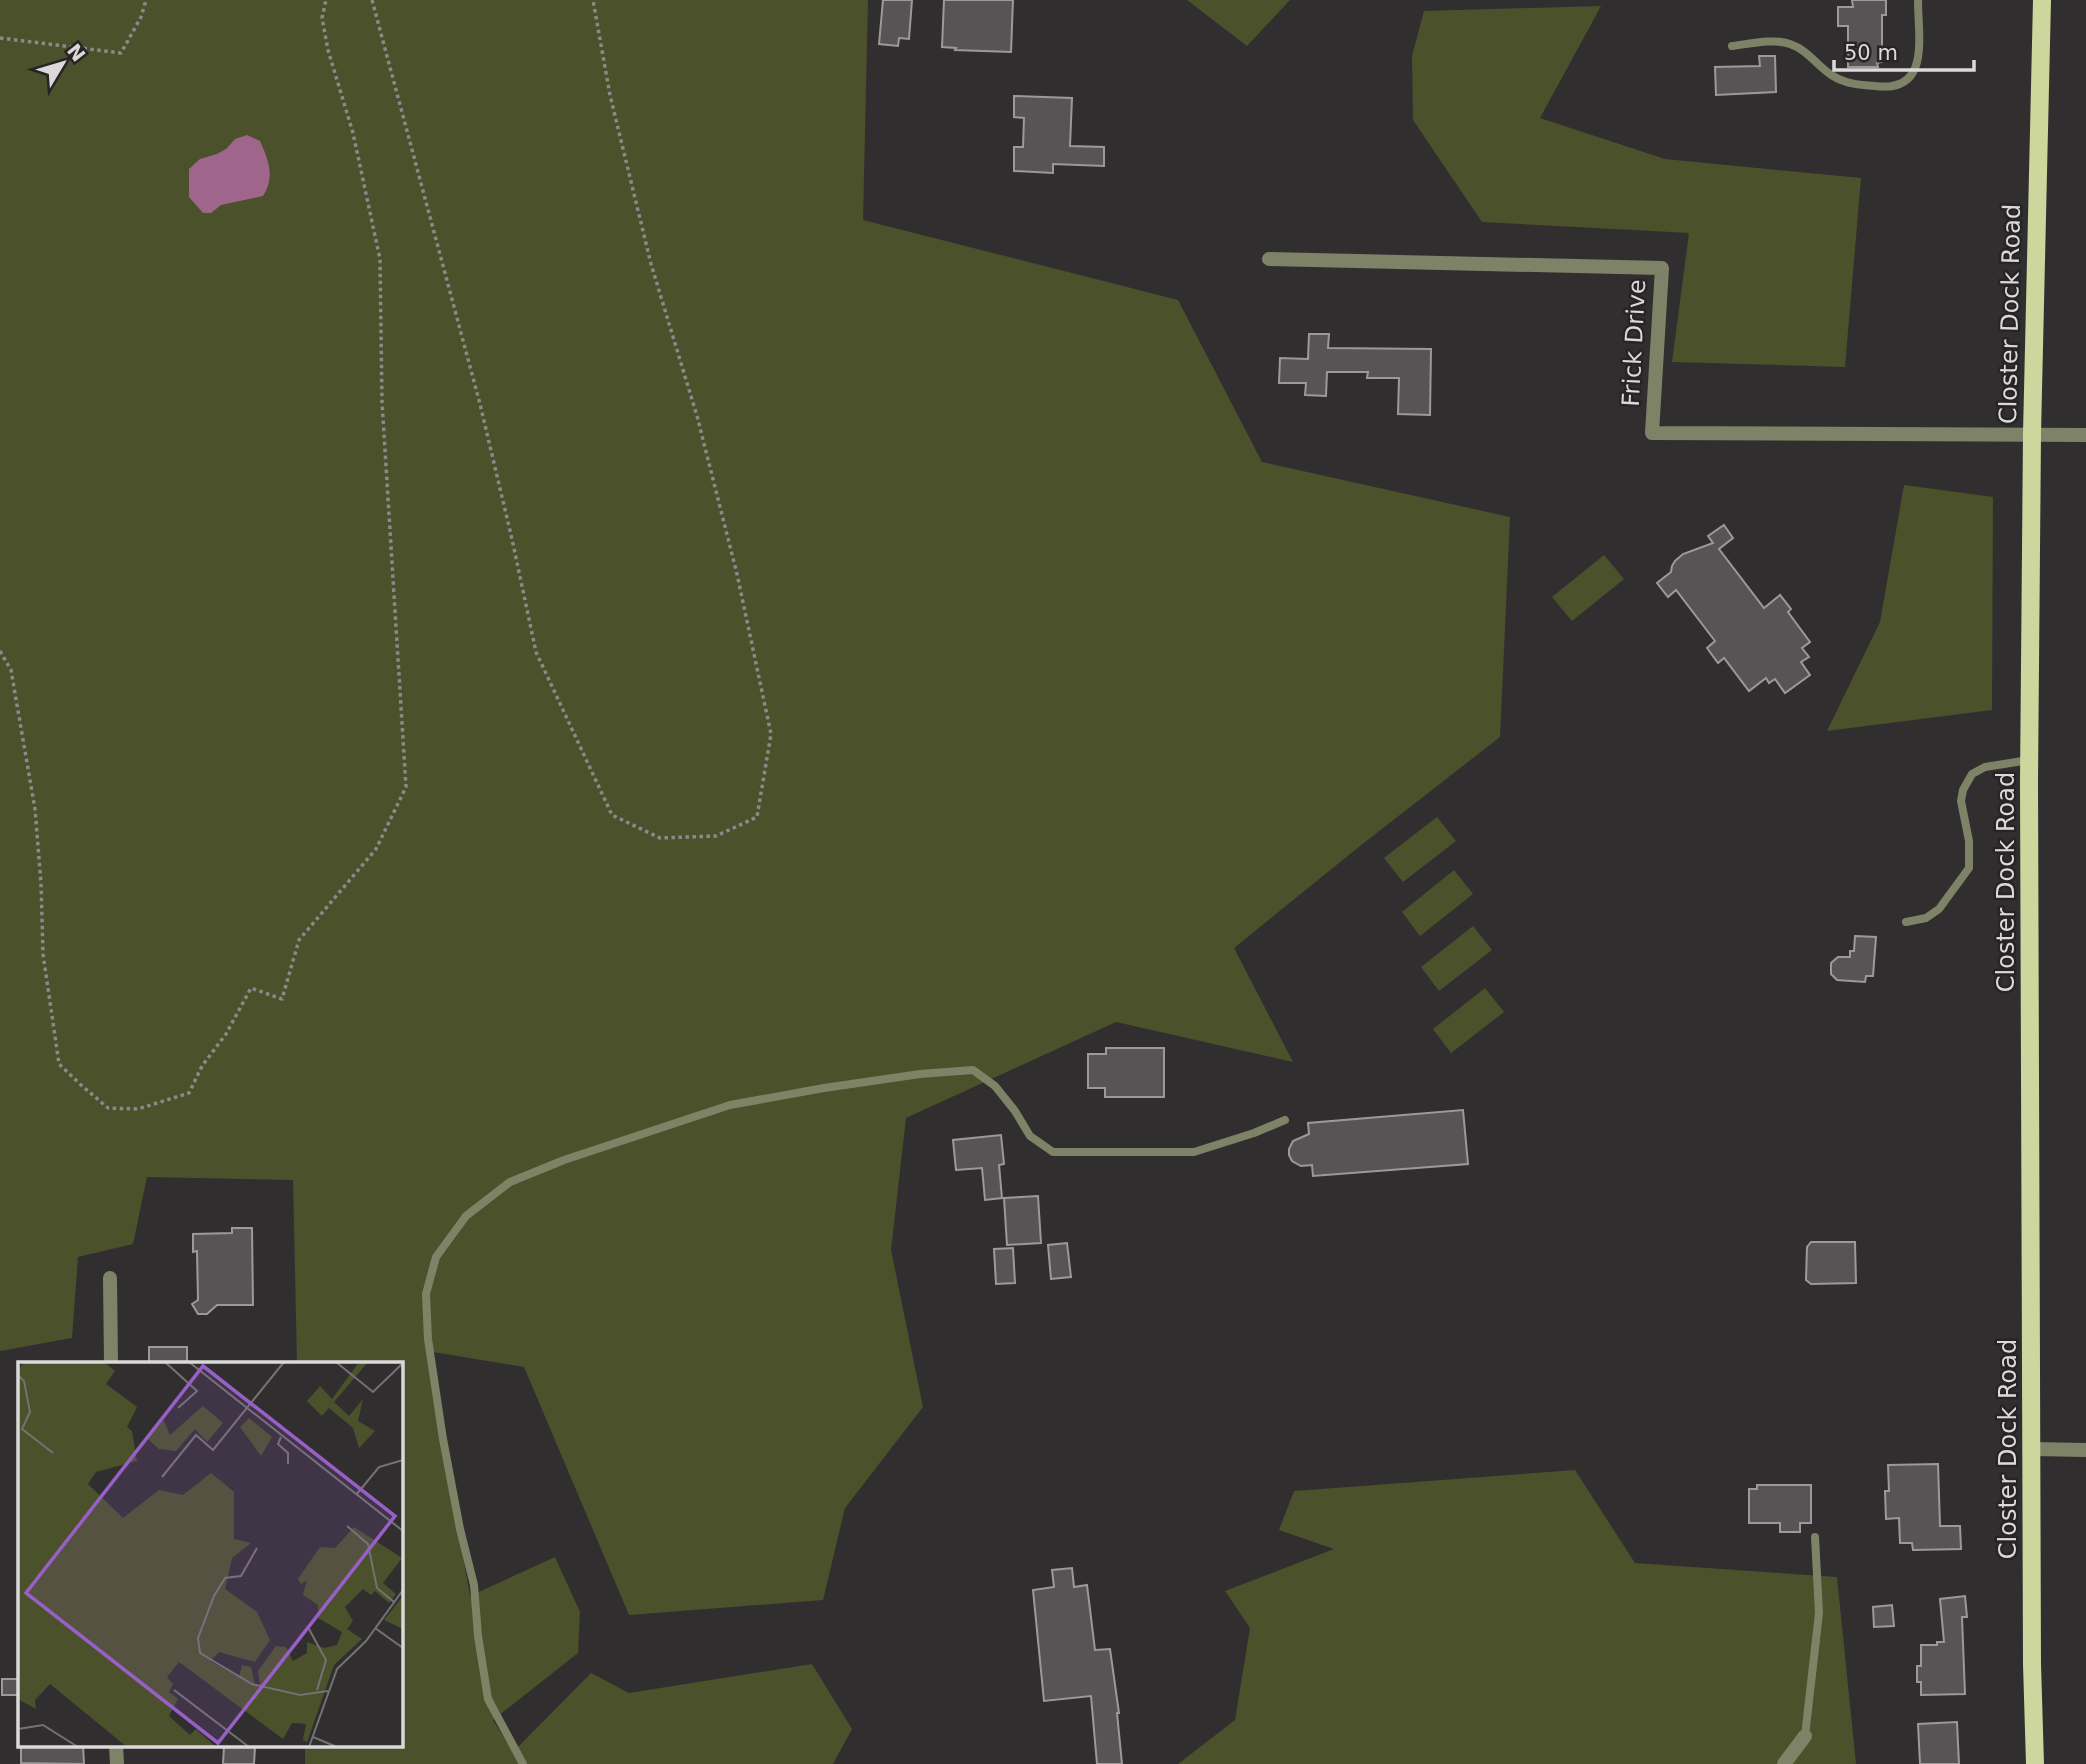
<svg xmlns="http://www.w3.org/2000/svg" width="2086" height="1764" font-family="'DejaVu Sans',sans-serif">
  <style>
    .green { fill: #4b512b }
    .water { fill: #9f658b }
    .building { fill: #575456; stroke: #9d999b; stroke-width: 2 }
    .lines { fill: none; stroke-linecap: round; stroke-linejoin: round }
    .path { stroke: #8c898b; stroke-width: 3.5; stroke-dasharray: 3.5 3.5; stroke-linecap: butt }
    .service { stroke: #7e8367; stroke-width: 8 }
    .minor { stroke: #7e8367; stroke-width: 14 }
    .primary { stroke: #ccd69d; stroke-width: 18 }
    .labels { text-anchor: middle; stroke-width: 5; stroke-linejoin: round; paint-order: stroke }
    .street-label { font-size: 24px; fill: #dbd9da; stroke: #272426 }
    .inset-road { fill: none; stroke: #757274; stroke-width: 2 }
    .view { fill: #9860c7; fill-opacity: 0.15; stroke: #9860c7; stroke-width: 3.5 }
    .inset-edge { fill: none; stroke: #dbd9da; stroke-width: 3.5 }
  </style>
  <rect width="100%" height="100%" fill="#312e30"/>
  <g class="green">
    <path d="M 0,0 L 868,0 L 863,220 L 1178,300 L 1262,462 L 1510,517 L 1500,737 L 1360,846 L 1234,948 L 1293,1062 L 1116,1022 L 906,1118 L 891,1250 L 923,1407 L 845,1508 L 823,1600 L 629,1615 L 524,1367 L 427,1351 L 470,1596 L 555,1557 L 580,1612 L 578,1653 L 493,1720 L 513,1752 L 591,1673 L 629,1693 L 812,1664 L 852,1729 L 833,1764 L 305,1764 L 305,1745 L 401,1745 L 401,1363 L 297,1363 L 293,1180 L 147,1177 L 133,1244 L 78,1257 L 72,1338 L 0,1351 Z"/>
    <path d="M 1187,0 L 1290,0 L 1247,46 Z"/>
    <path d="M 1601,6 L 1540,118 L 1665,159 L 1861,178 L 1845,367 L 1672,362 L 1689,233 L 1482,222 L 1413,120 L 1412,56 L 1424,11 Z"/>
    <path d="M 1904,485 L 1993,497 L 1992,710 L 1827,731 L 1880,622 Z"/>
    <path d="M 1604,555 L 1624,579 L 1572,621 L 1552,597 Z"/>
    <path d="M 1437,817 L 1456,841 L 1403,882 L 1384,858 Z"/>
    <path d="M 1454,870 L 1473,894 L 1420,936 L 1402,912 Z"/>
    <path d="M 1473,926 L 1492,950 L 1439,991 L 1421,967 Z"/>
    <path d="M 1485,988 L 1504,1012 L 1451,1053 L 1433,1029 Z"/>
    <path d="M 1575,1470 L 1635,1563 L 1837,1577 L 1856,1764 L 1178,1764 L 1235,1720 L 1250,1628 L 1225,1591 L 1334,1549 L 1279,1530 L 1294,1491 Z"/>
  </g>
  <path class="water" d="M 247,135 L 260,141 C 269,161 275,177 263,196 L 221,205 L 211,213 L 203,213 L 189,197 L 189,169 L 200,159 L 217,154 L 226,149 L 235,139 Z"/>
  <g class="building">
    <path d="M 883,0 L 912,0 L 909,39 L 899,38 L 898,46 L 879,44 Z"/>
    <path d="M 944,0 L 1013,0 L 1011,52 L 955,50 L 956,48 L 942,47 Z"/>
    <path d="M 1852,0 L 1886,0 L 1886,15 L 1882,15 L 1882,62 L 1877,63 L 1878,67 L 1848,67 L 1848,26 L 1838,26 L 1838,7 L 1853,7 Z"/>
    <path d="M 1759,56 L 1775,56 L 1776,92 L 1716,95 L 1715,67 L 1760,66 Z"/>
    <path d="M 1014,96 L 1072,98 L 1070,146 L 1104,147 L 1104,166 L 1053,164 L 1053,173 L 1014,171 L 1014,147 L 1023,147 L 1024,118 L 1014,117 Z"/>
    <path d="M 1309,334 L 1329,334 L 1328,348 L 1431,349 L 1430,415 L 1398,414 L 1399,378 L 1367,378 L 1368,372 L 1327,372 L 1326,396 L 1305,395 L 1306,383 L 1279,383 L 1280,358 L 1308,359 Z"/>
    <path d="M 1724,525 L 1733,538 L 1719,549 L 1764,608 L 1780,595 L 1791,609 L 1788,612 L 1810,642 L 1802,648 L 1809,657 L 1801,662 L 1810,675 L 1785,693 L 1775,679 L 1769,683 L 1766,678 L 1749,691 L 1724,658 L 1718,663 L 1707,648 L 1715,641 L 1676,590 L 1668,597 L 1657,583 L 1671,572 L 1672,566 L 1675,561 L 1683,554 L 1713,543 L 1708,536 Z"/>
    <path d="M 1855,936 L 1876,937 L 1873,976 L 1866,976 L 1865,982 L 1837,980 L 1831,974 L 1831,963 L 1838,957 L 1850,957 L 1850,951 L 1854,951 Z"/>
    <path d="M 1106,1048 L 1164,1048 L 1164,1097 L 1105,1097 L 1105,1088 L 1088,1088 L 1088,1054 L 1106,1054 Z"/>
    <path d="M 1463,1110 L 1468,1164 L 1313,1176 L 1312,1165 L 1301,1166 L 1292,1161 L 1289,1155 L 1289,1149 L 1293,1141 L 1309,1134 L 1308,1123 Z"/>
    <path d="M 1001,1135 L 1004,1164 L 999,1165 L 1002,1198 L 985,1200 L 982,1168 L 956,1170 L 953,1140 Z"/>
    <path d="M 1038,1196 L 1041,1243 L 1007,1245 L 1004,1198 Z"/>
    <path d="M 232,1228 L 252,1228 L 253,1305 L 217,1305 L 207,1314 L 198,1314 L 192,1304 L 198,1300 L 197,1251 L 193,1252 L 193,1234 L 232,1233 Z"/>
    <path d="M 1811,1242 L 1855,1242 L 1856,1283 L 1811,1284 L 1806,1280 L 1807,1247 Z"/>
    <path d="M 1067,1243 L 1071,1277 L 1051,1279 L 1048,1245 Z"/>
    <path d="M 1013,1248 L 1015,1283 L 996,1284 L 994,1249 Z"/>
    <rect x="149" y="1347" width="38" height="16"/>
    <path d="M 1938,1464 L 1940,1526 L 1960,1526 L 1961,1549 L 1913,1550 L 1912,1543 L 1900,1543 L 1899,1518 L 1886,1519 L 1885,1491 L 1889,1491 L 1888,1465 Z"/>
    <path d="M 1757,1485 L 1811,1485 L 1811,1523 L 1800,1523 L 1800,1532 L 1780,1532 L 1780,1523 L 1749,1523 L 1749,1489 L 1757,1489 Z"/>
    <path d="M 1072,1568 L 1074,1587 L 1087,1585 L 1095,1650 L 1110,1649 L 1119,1713 L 1117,1713 L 1122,1764 L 1097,1764 L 1091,1696 L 1044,1701 L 1033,1590 L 1054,1587 L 1052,1570 Z"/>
    <path d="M 1965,1596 L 1967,1617 L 1962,1617 L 1965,1694 L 1921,1695 L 1921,1682 L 1917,1682 L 1917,1666 L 1921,1666 L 1921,1645 L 1937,1645 L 1937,1642 L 1944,1642 L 1940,1599 Z"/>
    <path d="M 1892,1605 L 1894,1626 L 1874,1627 L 1873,1607 Z"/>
    <rect x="2" y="1679" width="17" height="16"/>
    <path d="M 1957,1722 L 1959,1764 L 1920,1764 L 1918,1724 Z"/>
    <path d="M 21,1745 L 83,1745 L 84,1764 L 21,1763 Z"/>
    <path d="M 224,1746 L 255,1747 L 254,1764 L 223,1764 Z"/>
  </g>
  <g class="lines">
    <g class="path">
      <path d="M 372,0 L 480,404 L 512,539 L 536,652 L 612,815 L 660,838 L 716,836 L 757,817 L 771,734 L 737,574 L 697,416 L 651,264 L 610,95 L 593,0"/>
      <path d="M 0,38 L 121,53 L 141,17 L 146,0"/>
      <path d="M 0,651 L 11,670 L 35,809 L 41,883 L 43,954 L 59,1064 L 81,1085 L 108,1108 L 138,1109 L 189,1093 L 202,1066 L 226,1034 L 251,988 L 282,999 L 299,940 L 376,849 L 406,787 L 382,402 L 380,259 L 353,133 L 328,50 L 322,18 L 326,0"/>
    </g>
    <g class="service">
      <path d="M 1732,46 C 1749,44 1773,38 1790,44 C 1808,50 1818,67 1833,76 C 1846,84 1860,85 1875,86 C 1931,93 1918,38 1918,0"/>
      <path d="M 1906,922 L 1926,918 L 1939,909 L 1969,868 L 1969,841 L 1961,801 L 1963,790 L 1972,774 L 1985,767 L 2029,760"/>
      <path d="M 1805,1736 L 1819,1613 L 1815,1537"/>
      <path d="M 523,1764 L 488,1699 L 478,1636 L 474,1585 L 460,1529 L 443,1439 L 428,1339 L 426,1294 L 436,1257 L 466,1216 L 510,1182 L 564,1160 L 730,1105 L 824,1088 L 920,1074 L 973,1070 L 995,1086 L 1015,1111 L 1030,1136 L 1053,1152 L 1194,1152 L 1254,1133 L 1285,1120"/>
    </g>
    <g class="minor">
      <path d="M 1269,259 L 1662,268 L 1652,433 L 2086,435"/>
      <path d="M 110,1278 L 111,1363"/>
      <path d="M 2032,1449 L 2086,1450"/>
      <path d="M 116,1745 L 117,1764"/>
      <path d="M 1784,1764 L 1805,1736"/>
    </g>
    <path class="primary" d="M 2035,1764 L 2032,1664 L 2029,781 L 2032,434 L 2042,0"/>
  </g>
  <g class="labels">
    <g class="street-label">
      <text transform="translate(2010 314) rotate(-89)" y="8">Closter Dock Road</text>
      <text transform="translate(1634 343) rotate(-87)" y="8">Frick Drive</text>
      <text transform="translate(2006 882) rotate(-90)" y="8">Closter Dock Road</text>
      <text transform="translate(2008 1449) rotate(-90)" y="8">Closter Dock Road</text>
    </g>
  </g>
  <g transform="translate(18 1362)">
    <rect width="385" height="385" fill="#312e30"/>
    <path d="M 7,0 L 86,0 L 97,9 L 88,22 L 119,45 L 109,65 L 114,69 L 119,99 L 78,110 L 70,122 L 105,156 L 141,128 L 165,133 L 193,111 L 216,130 L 216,177 L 233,181 L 214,196 L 207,227 L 239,250 L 252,278 L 237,300 L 201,290 L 192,299 L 221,315 L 224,303 L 233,305 L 237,323 L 242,324 L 240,309 L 258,284 L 268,285 L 275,299 L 289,291 L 289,280 L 306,286 L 319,283 L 324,270 L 300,256 L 300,243 L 285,233 L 289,218 L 283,222 L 280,217 L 302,185 L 317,186 L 336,165 L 384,196 L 365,221 L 378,232 L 371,241 L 357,229 L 353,233 L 345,227 L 327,245 L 335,259 L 329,267 L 344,277 L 316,303 L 289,380 L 285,378 L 288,362 L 274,361 L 265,377 L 161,300 L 149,315 L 155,322 L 151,330 L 160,337 L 151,354 L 172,373 L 178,367 L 198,385 L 109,385 L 32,322 L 17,338 L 18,347 L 0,337 L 0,7 ZM 341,0 L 350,0 L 316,40 L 331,54 L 345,37 L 340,59 L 357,69 L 341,86 L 335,66 L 311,46 L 304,54 L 289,39 L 302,24 L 314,37 ZM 185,44 L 205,61 L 189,80 L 177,67 L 158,89 L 141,87 L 130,77 L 145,57 L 152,73 ZM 231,56 L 254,75 L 243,94 L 222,65 ZM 385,234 L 385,267 L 366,258 Z" fill="#4b512b"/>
    <path class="inset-road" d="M 147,0 L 179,29 L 160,46M 171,0 L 385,169M 318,0 L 355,30 L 385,1M 0,13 L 6,19 L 12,50 L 4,67 L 35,91M 263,75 L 260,82 L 270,91 L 270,102M 144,115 L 178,73 L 195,88 L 266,0M 338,133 L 361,105 L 385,98M 329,164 L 350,182 L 359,226 L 376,240M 239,186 L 223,214 L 207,216 L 196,234 L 180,276 L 182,291 L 234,322 L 282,333 L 310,329M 357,266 L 385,286M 291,267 L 308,298 L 299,328M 156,328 L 231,385M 0,367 L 25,363 L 60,385M 295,375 L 319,385M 291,385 L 319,307 L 348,279 L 385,228"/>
    <path class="view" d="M 185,4 L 377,154 L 200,381 L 8,231 Z"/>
    <rect width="385" height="385" class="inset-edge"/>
  </g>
  <g transform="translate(63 63) rotate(52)" stroke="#272426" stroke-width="5" paint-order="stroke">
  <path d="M0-5L12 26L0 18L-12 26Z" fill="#dbd9da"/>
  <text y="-10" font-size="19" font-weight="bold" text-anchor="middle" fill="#dbd9da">N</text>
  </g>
  <path d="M1834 60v10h140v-10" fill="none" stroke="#dbd9da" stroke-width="3.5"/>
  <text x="1844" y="60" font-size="21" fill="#dbd9da" stroke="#272426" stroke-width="5" paint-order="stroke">50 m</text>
</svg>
